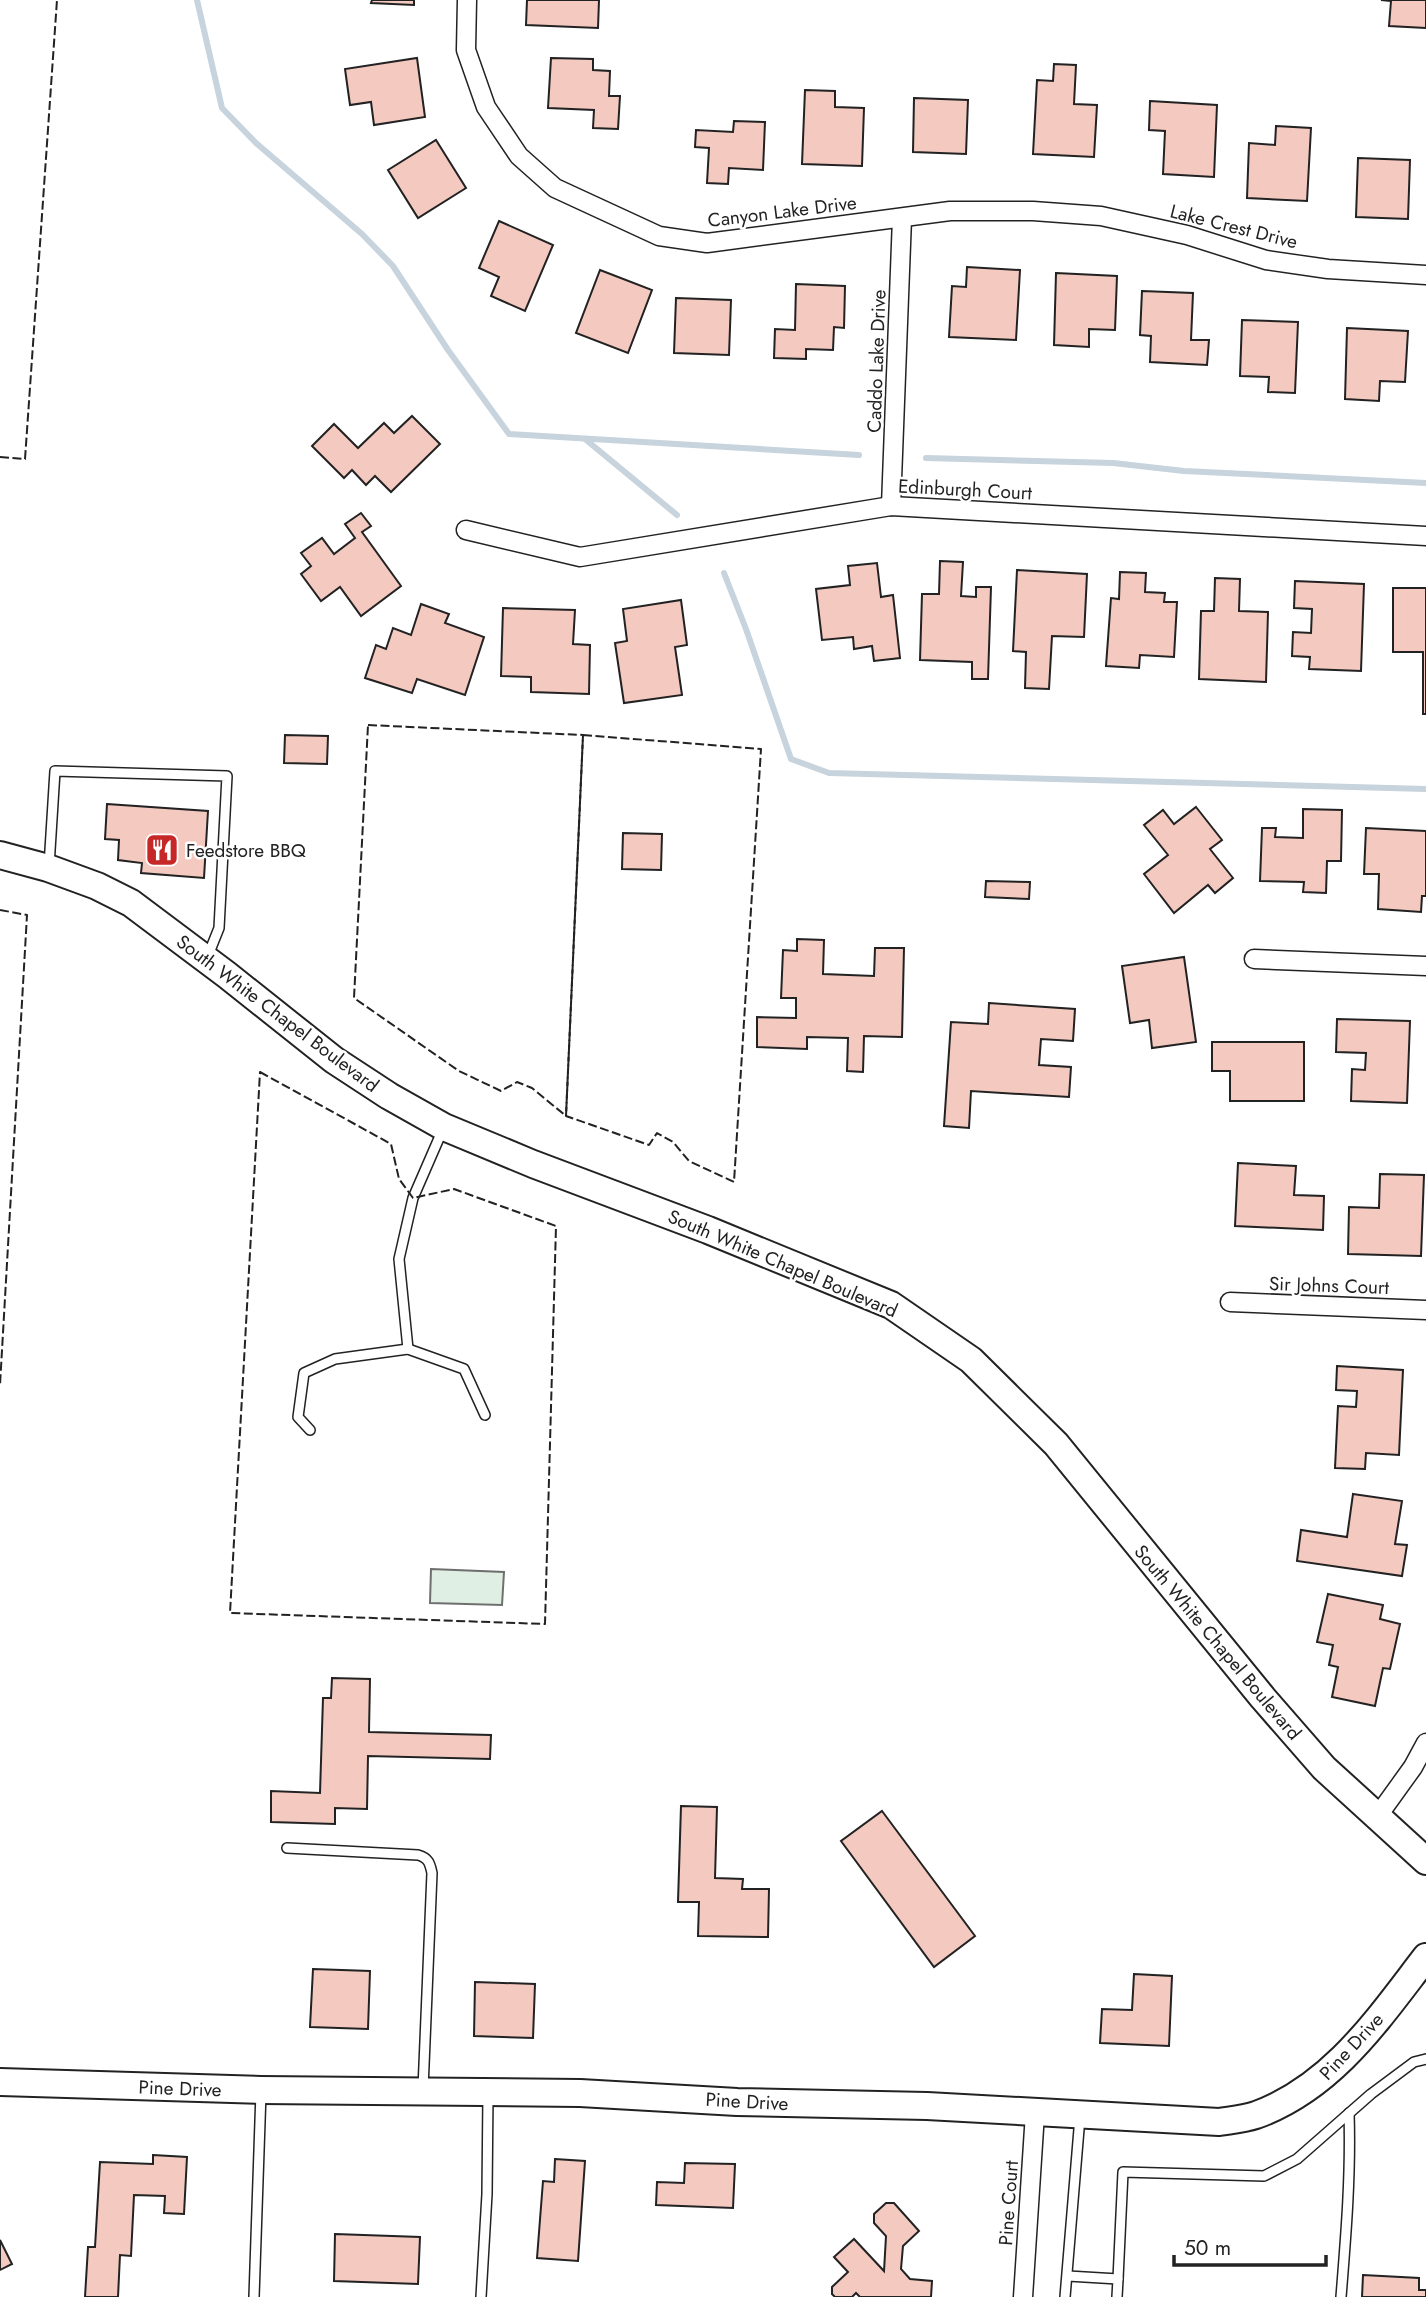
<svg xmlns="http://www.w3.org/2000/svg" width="1426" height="2297" font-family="Jost,sans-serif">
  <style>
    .green { fill: #e0efe3; stroke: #6f6f6f; stroke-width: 2 }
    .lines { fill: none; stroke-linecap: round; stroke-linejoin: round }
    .stream { stroke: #c7d3dd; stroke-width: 6 }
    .building { fill: #f3c9c0; stroke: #222; stroke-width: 2 }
    .lane-casing { stroke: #222; stroke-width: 12 }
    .street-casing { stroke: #222; stroke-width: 21 }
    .secondary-casing { stroke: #222; stroke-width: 30 }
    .lane { stroke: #fff; stroke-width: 9 }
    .street { stroke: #fff; stroke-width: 18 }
    .secondary { stroke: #fff; stroke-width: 26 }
    .fence { stroke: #222; stroke-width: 2; stroke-dasharray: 9 3.5; stroke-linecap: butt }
    .labels { text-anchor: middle; stroke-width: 5; stroke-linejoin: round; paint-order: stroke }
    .street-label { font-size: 19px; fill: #222; stroke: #fff }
    .poi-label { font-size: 19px; fill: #222; stroke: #fff; text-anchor: start }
  </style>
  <rect width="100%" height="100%" fill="#fff"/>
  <path class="green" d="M 431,1569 L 504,1572 L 502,1605 L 430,1603 Z"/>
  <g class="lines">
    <g class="stream">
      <path d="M 197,0 L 222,108 L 256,143 L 362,234 L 393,266 L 448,350 L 509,434 L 859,455"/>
      <path d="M 585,439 L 677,515"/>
      <path d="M 926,458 L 1113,463 L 1184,471 L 1426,483"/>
      <path d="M 724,573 L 746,629 L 791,759 L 829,773 L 1426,789"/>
    </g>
  </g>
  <g class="building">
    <path d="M 372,0 L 414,0 L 414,5 L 371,3 Z"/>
    <path d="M 527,0 L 599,0 L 598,28 L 526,25 Z"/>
    <path d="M 1426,0 L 1426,28 L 1389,26 L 1391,1 L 1381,0 Z"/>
    <path d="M 417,58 L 425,117 L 374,125 L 371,102 L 350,105 L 345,69 Z"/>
    <path d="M 551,58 L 593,59 L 593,70 L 610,71 L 609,96 L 620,96 L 618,129 L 593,128 L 594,110 L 548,108 Z"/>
    <path d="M 1054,64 L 1076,65 L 1074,104 L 1097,105 L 1094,157 L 1033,154 L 1037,80 L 1053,81 Z"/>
    <path d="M 805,90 L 835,91 L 835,107 L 864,108 L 862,166 L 802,164 Z"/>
    <path d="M 914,98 L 968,100 L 966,154 L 913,152 Z"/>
    <path d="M 1150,101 L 1217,105 L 1214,177 L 1163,174 L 1165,131 L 1149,130 Z"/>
    <path d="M 734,121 L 765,122 L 763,170 L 729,168 L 728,184 L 707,183 L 709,148 L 695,147 L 696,130 L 733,132 Z"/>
    <path d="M 1276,126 L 1311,128 L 1307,201 L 1247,198 L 1249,143 L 1275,145 Z"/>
    <path d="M 436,140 L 466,188 L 418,218 L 388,170 Z"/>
    <path d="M 1358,158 L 1410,160 L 1408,219 L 1356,217 Z"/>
    <path d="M 499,221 L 553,245 L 525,311 L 491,296 L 499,277 L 479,268 Z"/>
    <path d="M 967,267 L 1020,270 L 1016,340 L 949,337 L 952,286 L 966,287 Z"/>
    <path d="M 600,270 L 652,290 L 628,353 L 576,333 Z"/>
    <path d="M 1056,273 L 1117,276 L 1115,330 L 1089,329 L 1089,347 L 1054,345 Z"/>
    <path d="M 796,284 L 845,286 L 844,328 L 834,327 L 833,350 L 806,349 L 806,359 L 774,358 L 775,329 L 795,330 Z"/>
    <path d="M 1142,291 L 1193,293 L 1191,340 L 1209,340 L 1207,365 L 1150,362 L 1151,336 L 1140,335 Z"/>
    <path d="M 676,298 L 731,300 L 729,355 L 674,353 Z"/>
    <path d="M 1242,320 L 1298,322 L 1295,393 L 1268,392 L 1269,377 L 1240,376 Z"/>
    <path d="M 1347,328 L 1408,331 L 1405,382 L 1380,381 L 1379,401 L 1345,399 Z"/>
    <path d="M 412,416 L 440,444 L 391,492 L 375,476 L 366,485 L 352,470 L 344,478 L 312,446 L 334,424 L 358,448 L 384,423 L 394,433 Z"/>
    <path d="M 361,513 L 371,526 L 362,532 L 401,586 L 361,616 L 340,587 L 321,601 L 301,574 L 311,566 L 301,553 L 322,538 L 334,554 L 355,538 L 345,524 Z"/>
    <path d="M 940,561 L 963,562 L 961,596 L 976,597 L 976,587 L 991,587 L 988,679 L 972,679 L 972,662 L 920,660 L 922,594 L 939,594 Z"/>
    <path d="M 877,563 L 881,597 L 893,595 L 900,658 L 874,661 L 872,646 L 854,649 L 853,637 L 822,640 L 816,589 L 850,585 L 848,566 Z"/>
    <path d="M 1017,570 L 1087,574 L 1084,637 L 1052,636 L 1049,689 L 1025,688 L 1026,652 L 1013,651 Z"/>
    <path d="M 1120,572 L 1146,573 L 1145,592 L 1165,593 L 1164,602 L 1177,602 L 1174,657 L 1140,655 L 1139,668 L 1106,666 L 1111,598 L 1119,599 Z"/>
    <path d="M 1215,578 L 1240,579 L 1239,611 L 1268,612 L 1266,682 L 1199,679 L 1201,611 L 1214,611 Z"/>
    <path d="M 1295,581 L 1364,584 L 1361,671 L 1309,669 L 1310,657 L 1292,656 L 1293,632 L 1311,633 L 1312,609 L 1294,608 Z"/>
    <path d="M 1393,588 L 1426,588 L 1426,714 L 1423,714 L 1423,652 L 1393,652 Z"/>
    <path d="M 681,600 L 687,645 L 675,647 L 682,695 L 624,703 L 615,643 L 627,641 L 623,609 Z"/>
    <path d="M 421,604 L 449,614 L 445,623 L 484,637 L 465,695 L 417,679 L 412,693 L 365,678 L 376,645 L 386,649 L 393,628 L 411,635 Z"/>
    <path d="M 503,608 L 575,610 L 573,644 L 590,645 L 589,694 L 531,692 L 531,677 L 501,676 Z"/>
    <path d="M 285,735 L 328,736 L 327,764 L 284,763 Z"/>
    <path d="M 107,804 L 208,811 L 204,878 L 141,873 L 142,863 L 118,860 L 119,840 L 105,839 Z"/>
    <path d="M 1196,807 L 1222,840 L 1210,849 L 1233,878 L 1215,893 L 1208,885 L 1174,913 L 1144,874 L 1168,855 L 1144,825 L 1163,810 L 1174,824 Z"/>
    <path d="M 1303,809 L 1342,810 L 1341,861 L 1327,861 L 1326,893 L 1303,892 L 1304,882 L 1260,881 L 1262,828 L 1276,828 L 1275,837 L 1303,838 Z"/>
    <path d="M 1366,828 L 1426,831 L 1426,896 L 1422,896 L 1421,912 L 1378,909 L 1379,874 L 1364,874 Z"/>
    <path d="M 623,833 L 662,834 L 661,870 L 622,869 Z"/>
    <path d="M 986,881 L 1030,882 L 1029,899 L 985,897 Z"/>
    <path d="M 797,939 L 824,940 L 823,974 L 874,976 L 875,948 L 904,948 L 902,1037 L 864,1036 L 863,1072 L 847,1071 L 848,1038 L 807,1037 L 807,1049 L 757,1047 L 757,1017 L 796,1018 L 796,998 L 781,998 L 783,950 L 797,951 Z"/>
    <path d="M 1184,957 L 1196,1042 L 1152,1048 L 1149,1020 L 1130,1023 L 1122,966 Z"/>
    <path d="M 989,1003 L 1075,1009 L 1073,1041 L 1041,1039 L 1039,1065 L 1071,1067 L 1069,1097 L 971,1091 L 969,1128 L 944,1126 L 951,1022 L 988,1024 Z"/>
    <path d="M 1337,1019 L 1410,1021 L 1407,1103 L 1351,1101 L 1352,1069 L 1365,1070 L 1366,1053 L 1336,1052 Z"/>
    <path d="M 1212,1042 L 1304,1042 L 1304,1101 L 1230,1101 L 1230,1071 L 1212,1071 Z"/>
    <path d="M 1238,1163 L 1296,1166 L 1294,1195 L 1324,1196 L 1323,1230 L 1235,1226 Z"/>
    <path d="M 1380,1174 L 1424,1175 L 1421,1256 L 1348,1254 L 1349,1207 L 1379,1208 Z"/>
    <path d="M 1337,1366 L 1403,1370 L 1399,1455 L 1366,1453 L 1365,1469 L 1335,1468 L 1338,1406 L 1356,1407 L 1357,1391 L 1336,1390 Z"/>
    <path d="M 1353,1494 L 1402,1501 L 1395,1544 L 1407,1545 L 1402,1576 L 1297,1561 L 1301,1530 L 1347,1537 Z"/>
    <path d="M 1328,1594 L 1383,1605 L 1380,1619 L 1400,1624 L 1390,1669 L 1383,1668 L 1375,1706 L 1332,1697 L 1338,1667 L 1329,1665 L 1333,1645 L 1317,1642 Z"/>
    <path d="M 332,1678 L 370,1679 L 369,1732 L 491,1735 L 490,1759 L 368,1756 L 367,1809 L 335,1808 L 335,1824 L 271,1822 L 271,1791 L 320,1793 L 323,1698 L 331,1698 Z"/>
    <path d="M 681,1806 L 717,1807 L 715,1878 L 743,1879 L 742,1889 L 769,1889 L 768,1937 L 698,1936 L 699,1902 L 678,1902 Z"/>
    <path d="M 882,1811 L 975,1936 L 934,1967 L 841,1841 Z"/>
    <path d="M 313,1969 L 370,1971 L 368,2029 L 310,2027 Z"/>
    <path d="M 1134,1974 L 1172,1976 L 1169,2046 L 1100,2043 L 1102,2009 L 1132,2010 Z"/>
    <path d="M 475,1982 L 535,1984 L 533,2038 L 474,2036 Z"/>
    <path d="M 153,2155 L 187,2157 L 184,2214 L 164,2213 L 165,2196 L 134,2195 L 131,2256 L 120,2255 L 118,2297 L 85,2297 L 88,2247 L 95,2247 L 100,2162 L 153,2164 Z"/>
    <path d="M 555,2159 L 585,2161 L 578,2261 L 537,2258 L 543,2181 L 554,2182 Z"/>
    <path d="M 685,2163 L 735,2164 L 733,2208 L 656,2205 L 657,2182 L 684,2183 Z"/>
    <path d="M 886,2203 L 894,2203 L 919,2231 L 903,2246 L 901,2269 L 910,2279 L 932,2281 L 931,2297 L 860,2297 L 856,2293 L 852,2297 L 835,2297 L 832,2294 L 832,2287 L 848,2272 L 834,2257 L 854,2239 L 884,2271 L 886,2236 L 874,2223 L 874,2214 Z"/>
    <path d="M 335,2234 L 420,2237 L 418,2284 L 334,2281 Z"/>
    <path d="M 0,2240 L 12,2264 L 0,2270 Z"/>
    <path d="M 1363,2275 L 1419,2278 L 1419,2290 L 1426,2290 L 1426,2297 L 1362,2297 Z"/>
  </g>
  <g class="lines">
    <defs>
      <g id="lane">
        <path d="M 49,866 L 55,771 L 227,776 L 219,928 L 207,958"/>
        <path d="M 408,1349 L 399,1259 L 413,1198 L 443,1129"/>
        <path d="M 310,1430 L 298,1417 L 304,1373 L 335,1359 L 408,1349 L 464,1369 L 485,1415"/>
        <path d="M 287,1848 L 418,1855 C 429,1858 430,1864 432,1873 L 423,2089"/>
        <path d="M 1068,2276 L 1118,2279 L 1123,2172 L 1264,2176 L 1297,2159 L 1371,2094 L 1414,2062 L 1426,2059"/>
        <path d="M 254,2297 L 261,2092"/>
        <path d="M 481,2297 L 487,2194 L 488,2094"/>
        <path d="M 1065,2297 L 1080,2117"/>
        <path d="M 1117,2297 L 1118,2279"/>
        <path d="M 1341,2297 C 1346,2235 1351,2175 1349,2113"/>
      </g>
      <g id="street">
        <path d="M 467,0 L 466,50 L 486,107 L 519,156 L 555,188 L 659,236 L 707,243 L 950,211 L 1033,211 L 1101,216 L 1187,235 L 1266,260 L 1328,269 L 1426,275"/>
        <path d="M 891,506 L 902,218"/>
        <path d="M 466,530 L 580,557 L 891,506 L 1426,536"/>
        <path d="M 1254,959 L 1426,966"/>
        <path d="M 1230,1302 L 1426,1310"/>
        <path d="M 1377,1817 L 1413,1767 L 1426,1743"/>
        <path d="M 1023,2297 L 1035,2113"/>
      </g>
      <g id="secondary">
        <path d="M 0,855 L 48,868 L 97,886 L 131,903 L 227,975 L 334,1060 L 389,1096 L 444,1127 L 533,1164 L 708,1230 L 891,1305 L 971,1360 L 1056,1444 L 1263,1698 L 1324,1768 L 1426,1861"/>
        <path d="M 0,2082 L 261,2090 L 580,2093 L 737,2102 L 927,2106 L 1219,2122 C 1231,2120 1244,2119 1256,2115 C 1333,2087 1378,2019 1426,1957"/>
      </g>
    </defs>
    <use href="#lane" class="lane-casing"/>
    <use href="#street" class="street-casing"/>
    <use href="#secondary" class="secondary-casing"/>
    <use href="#lane" class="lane"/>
    <use href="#street" class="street"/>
    <use href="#secondary" class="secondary"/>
    <g class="fence">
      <path d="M 0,457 L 25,459 L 57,0"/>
      <path d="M 368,725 L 583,735 L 566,1116 L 532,1088 L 517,1082 L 501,1091 L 459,1071 L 354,998 Z"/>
      <path d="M 583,735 L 761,749 L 734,1182 L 689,1161 L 673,1142 L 657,1133 L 649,1145 L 566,1116 Z"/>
      <path d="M 0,910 L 27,915 L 0,1385"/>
      <path d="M 260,1072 L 391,1144 L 399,1179 L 413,1198 L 454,1189 L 556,1226 L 545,1624 L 230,1613 Z"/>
    </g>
  </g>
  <defs>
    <symbol id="restaurant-square" viewBox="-11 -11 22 22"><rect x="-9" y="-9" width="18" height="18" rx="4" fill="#c62828" stroke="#fff"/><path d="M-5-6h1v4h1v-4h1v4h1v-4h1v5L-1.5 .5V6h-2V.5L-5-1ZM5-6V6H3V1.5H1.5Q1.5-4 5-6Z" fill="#fff"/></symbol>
  </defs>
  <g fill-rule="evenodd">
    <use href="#restaurant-square" x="143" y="831" width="38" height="38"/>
  </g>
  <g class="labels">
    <g class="street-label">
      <text transform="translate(782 211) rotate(-7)" y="7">Canyon Lake Drive</text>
      <text transform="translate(1234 226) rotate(14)" y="7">Lake Crest Drive</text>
      <text transform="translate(876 361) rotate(-88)" y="7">Caddo Lake Drive</text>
      <text transform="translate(965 489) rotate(3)" y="7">Edinburgh Court</text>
      <text transform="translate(278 1013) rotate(37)" y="7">South White Chapel Boulevard</text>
      <text transform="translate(783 1263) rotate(23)" y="7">South White Chapel Boulevard</text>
      <text transform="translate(1329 1285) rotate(2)" y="7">Sir Johns Court</text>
      <text transform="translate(1218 1642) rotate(50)" y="7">South White Chapel Boulevard</text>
      <text transform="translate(1351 2046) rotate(-47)" y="7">Pine Drive</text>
      <text transform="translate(180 2088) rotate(2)" y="7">Pine Drive</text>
      <text transform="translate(747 2101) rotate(3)" y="7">Pine Drive</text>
      <text transform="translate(1008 2203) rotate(-86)" y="7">Pine Court</text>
    </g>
    <g class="poi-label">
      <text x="186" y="857">Feedstore BBQ</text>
    </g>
  </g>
  <path d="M1174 2255v10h152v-10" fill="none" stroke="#222222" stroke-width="3.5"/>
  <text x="1184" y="2255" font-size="21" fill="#222222" stroke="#ffffff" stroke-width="5" paint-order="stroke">50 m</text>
</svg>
